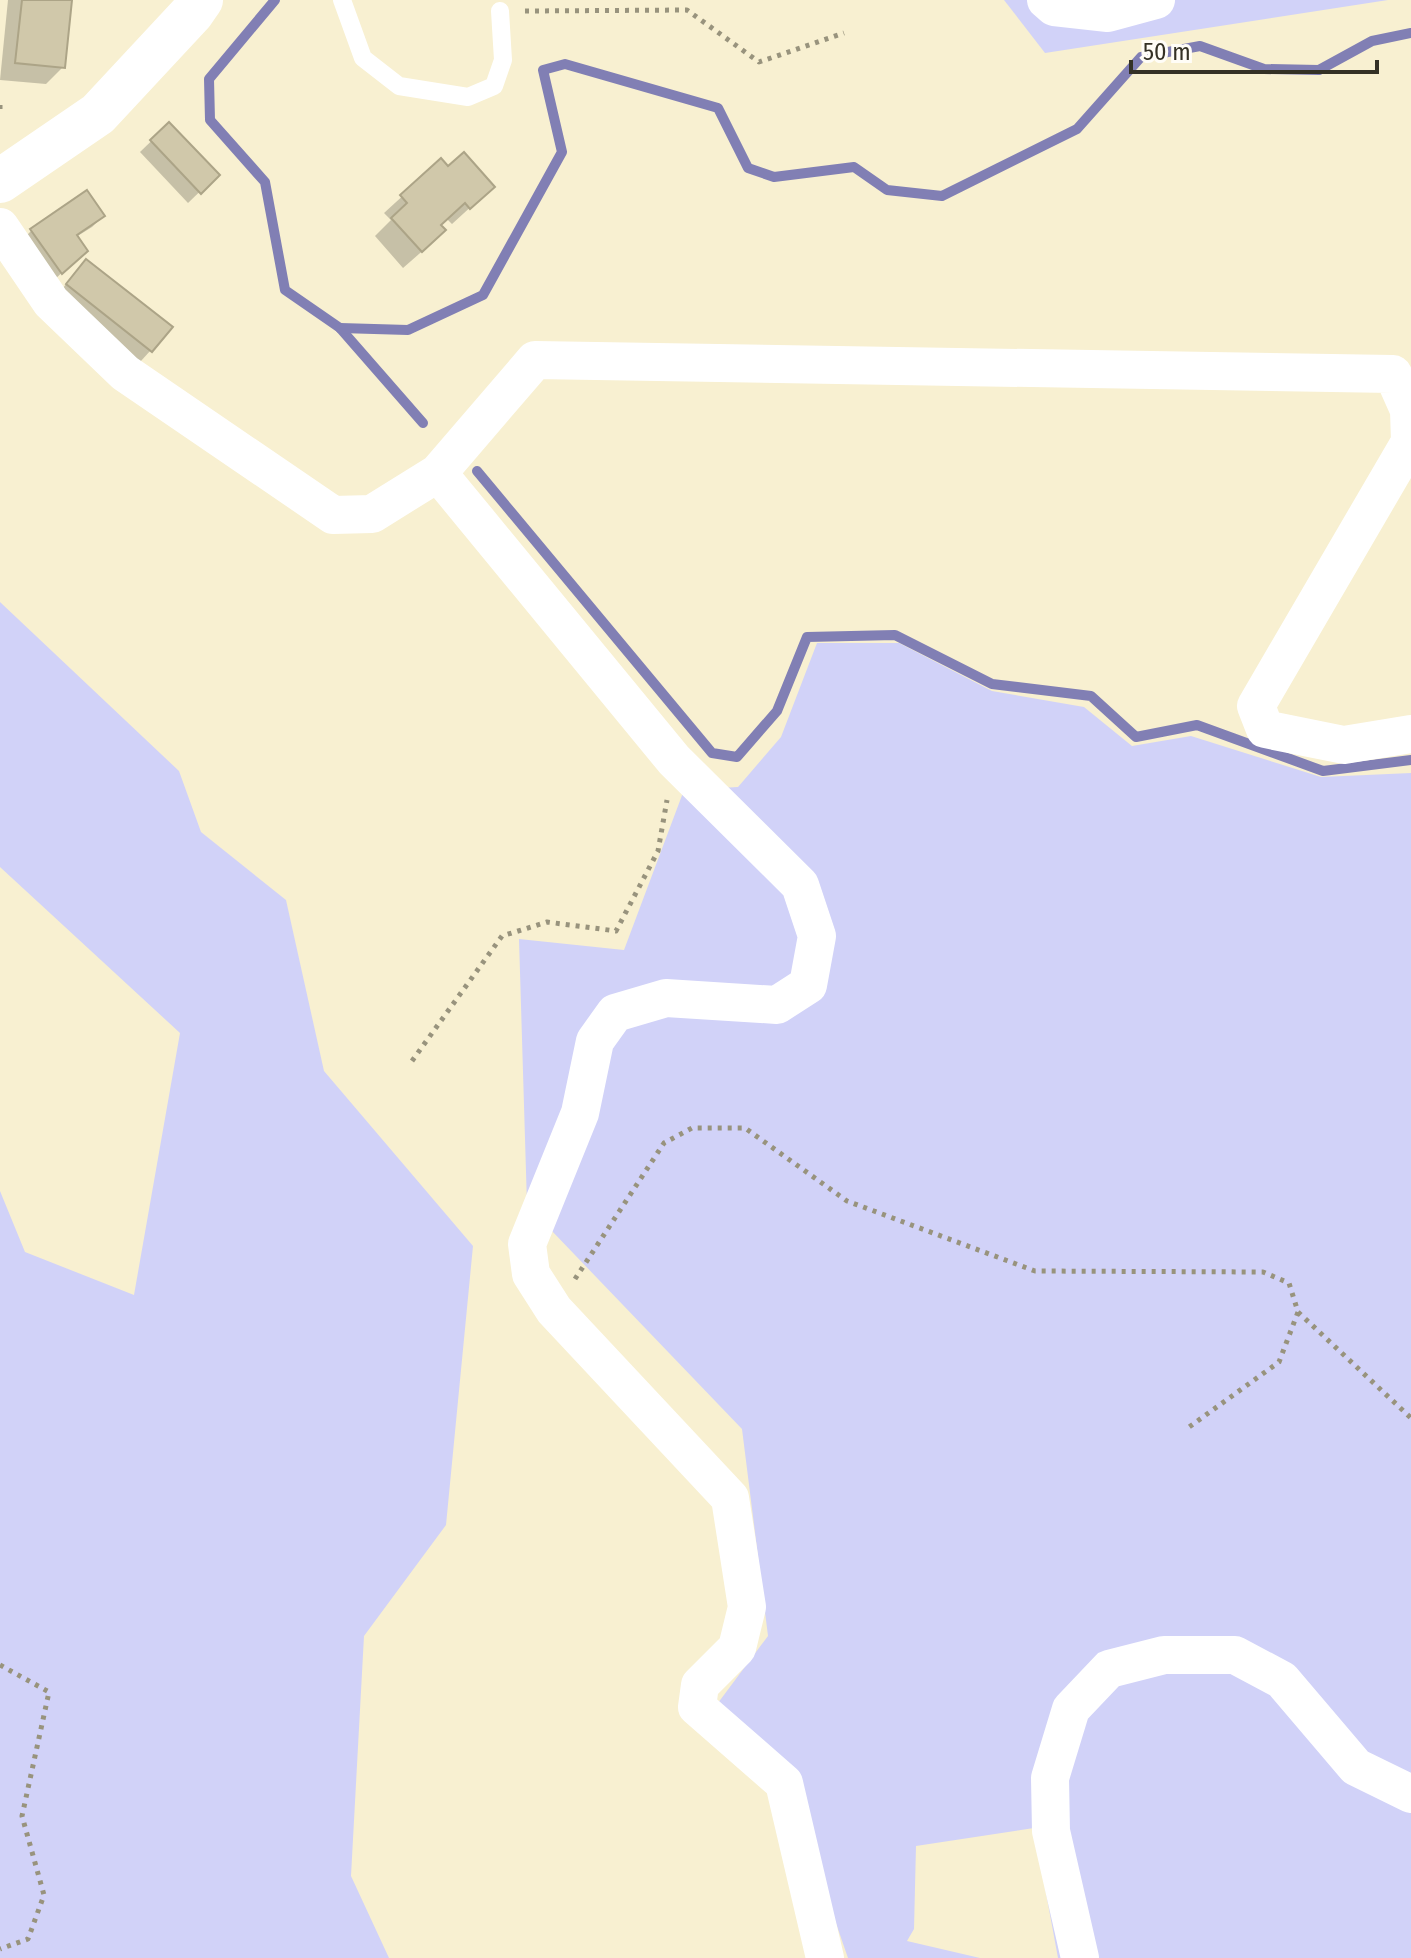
<svg xmlns="http://www.w3.org/2000/svg" width="1411" height="1958" font-family="'Fira Sans Condensed',sans-serif">
  <style>
    .green { fill: #d1d2f8 }
    .shadow { fill: #0003 }
    .lines { fill: none; stroke-linecap: round; stroke-linejoin: round }
    .stream { stroke: #817fb4; stroke-width: 10 }
    .building { fill: #d0c8aa; stroke: #aca487; stroke-width: 2 }
    .path { stroke: #98937d; stroke-width: 5; stroke-dasharray: 4 6; stroke-linecap: butt }
    .lane { stroke: #fff; stroke-width: 18 }
    .street { stroke: #fff; stroke-width: 38 }
    .secondary { stroke: #fff; stroke-width: 44 }
  </style>
  <rect width="100%" height="100%" fill="#f8f0d1"/>
  <g class="green">
    <path d="M 1004,0 L 1388,0 L 1045,53 Z"/>
    <path d="M 0,602 L 179,771 L 201,832 L 286,900 L 324,1071 L 473,1246 L 446,1525 L 364,1636 L 351,1876 L 389,1958 L 0,1958 L 0,1191 L 25,1252 L 134,1295 L 180,1033 L 0,867 Z"/>
    <path d="M 817,643 L 899,643 L 992,691 L 1084,707 L 1132,746 L 1191,736 L 1321,777 L 1411,773 L 1411,1958 L 1058,1958 L 1034,1828 L 916,1846 L 914,1929 L 907,1941 L 980,1958 L 848,1958 L 781,1764 L 715,1707 L 768,1636 L 742,1429 L 527,1205 L 519,939 L 624,950 L 684,790 L 738,787 L 781,737 Z"/>
  </g>
  <g class="shadow">
    <path d="M 8,0 L 70,0 L 63,67 L 46,84 L 0,80 Z"/>
    <path d="M 169,124 L 217,175 L 188,203 L 140,152 Z"/>
    <path d="M 441,161 L 475,203 L 452,224 L 446,218 L 439,225 L 427,247 L 403,268 L 375,236 L 391,220 L 384,213 Z"/>
    <path d="M 103,216 L 92,227 L 76,237 L 74,261 L 50,284 L 21,241 L 32,230 Z"/>
    <path d="M 75,272 L 151,350 L 140,362 L 57,296 Z"/>
  </g>
  <g class="lines">
    <g class="stream">
      <path d="M 275,0 L 209,79 L 210,120 L 265,182 L 285,290 L 340,328 L 423,423"/>
      <path d="M 340,328 L 408,330 L 483,295 L 562,152 L 543,70 L 565,64 L 718,108 L 748,168 L 774,177 L 854,167 L 887,190 L 942,196 L 1077,129 L 1141,57 L 1200,46 L 1264,69 L 1319,70 L 1372,41 L 1411,33"/>
      <path d="M 477,471 L 712,753 L 737,757 L 777,711 L 807,637 L 895,635 L 992,684 L 1091,696 L 1136,737 L 1197,725 L 1323,771 L 1411,760"/>
    </g>
  </g>
  <g class="building">
    <path d="M 22,0 L 72,0 L 65,68 L 15,63 Z"/>
    <path d="M 169,122 L 220,175 L 201,194 L 150,140 Z"/>
    <path d="M 464,152 L 495,187 L 470,209 L 465,203 L 441,225 L 446,230 L 422,252 L 391,218 L 407,203 L 400,195 L 441,158 L 448,166 Z"/>
    <path d="M 87,190 L 105,216 L 77,235 L 88,251 L 62,274 L 30,229 Z"/>
    <path d="M 86,259 L 173,327 L 152,352 L 66,284 Z"/>
  </g>
  <g class="lines">
    <g class="path">
      <path d="M 525,11 L 687,10 L 759,62 L 844,33"/>
      <path d="M 0,105 L 0,112"/>
      <path d="M 412,1061 L 502,936 L 547,922 L 616,931 L 658,851 L 667,800"/>
      <path d="M 575,1279 L 664,1143 L 692,1128 L 745,1128 L 847,1201 L 1035,1271 L 1263,1272 L 1289,1283 L 1298,1312 L 1279,1362 L 1185,1430"/>
      <path d="M 1298,1312 L 1411,1418"/>
      <path d="M 0,1665 L 49,1692 L 22,1816 L 44,1895 L 28,1939 L 0,1949"/>
    </g>
    <path class="lane" d="M 342,0 L 363,58 L 399,86 L 468,97 L 494,86 L 503,60 L 500,11"/>
    <g class="street">
      <path d="M 1046,0 L 1054,7 L 1108,13 L 1156,0"/>
      <path d="M 0,227 L 51,302 L 125,373 L 333,515 L 372,514 L 438,473 L 535,360 L 1393,374 L 1409,410 L 1410,442 L 1256,706 L 1265,729 L 1344,745 L 1411,734"/>
      <path d="M 438,473 L 674,760 L 800,885 L 817,936 L 808,985 L 777,1005 L 666,998 L 615,1013 L 595,1041 L 580,1113 L 527,1244 L 531,1274 L 554,1310 L 730,1498 L 747,1607 L 737,1648 L 700,1685 L 697,1707 L 784,1783 L 825,1958"/>
      <path d="M 1080,1958 L 1051,1831 L 1050,1778 L 1071,1709 L 1109,1669 L 1164,1655 L 1235,1655 L 1282,1680 L 1356,1767 L 1411,1794"/>
    </g>
    <path class="secondary" d="M 0,181 L 98,114 L 192,13 L 201,0"/>
  </g>
  <path d="M1131 60v12h246v-12" fill="none" stroke="#343125" stroke-width="4"/>
  <text x="1143" y="60" font-size="24" fill="#343125" stroke="#fffdf7" stroke-width="6" paint-order="stroke">50 m</text>
</svg>
